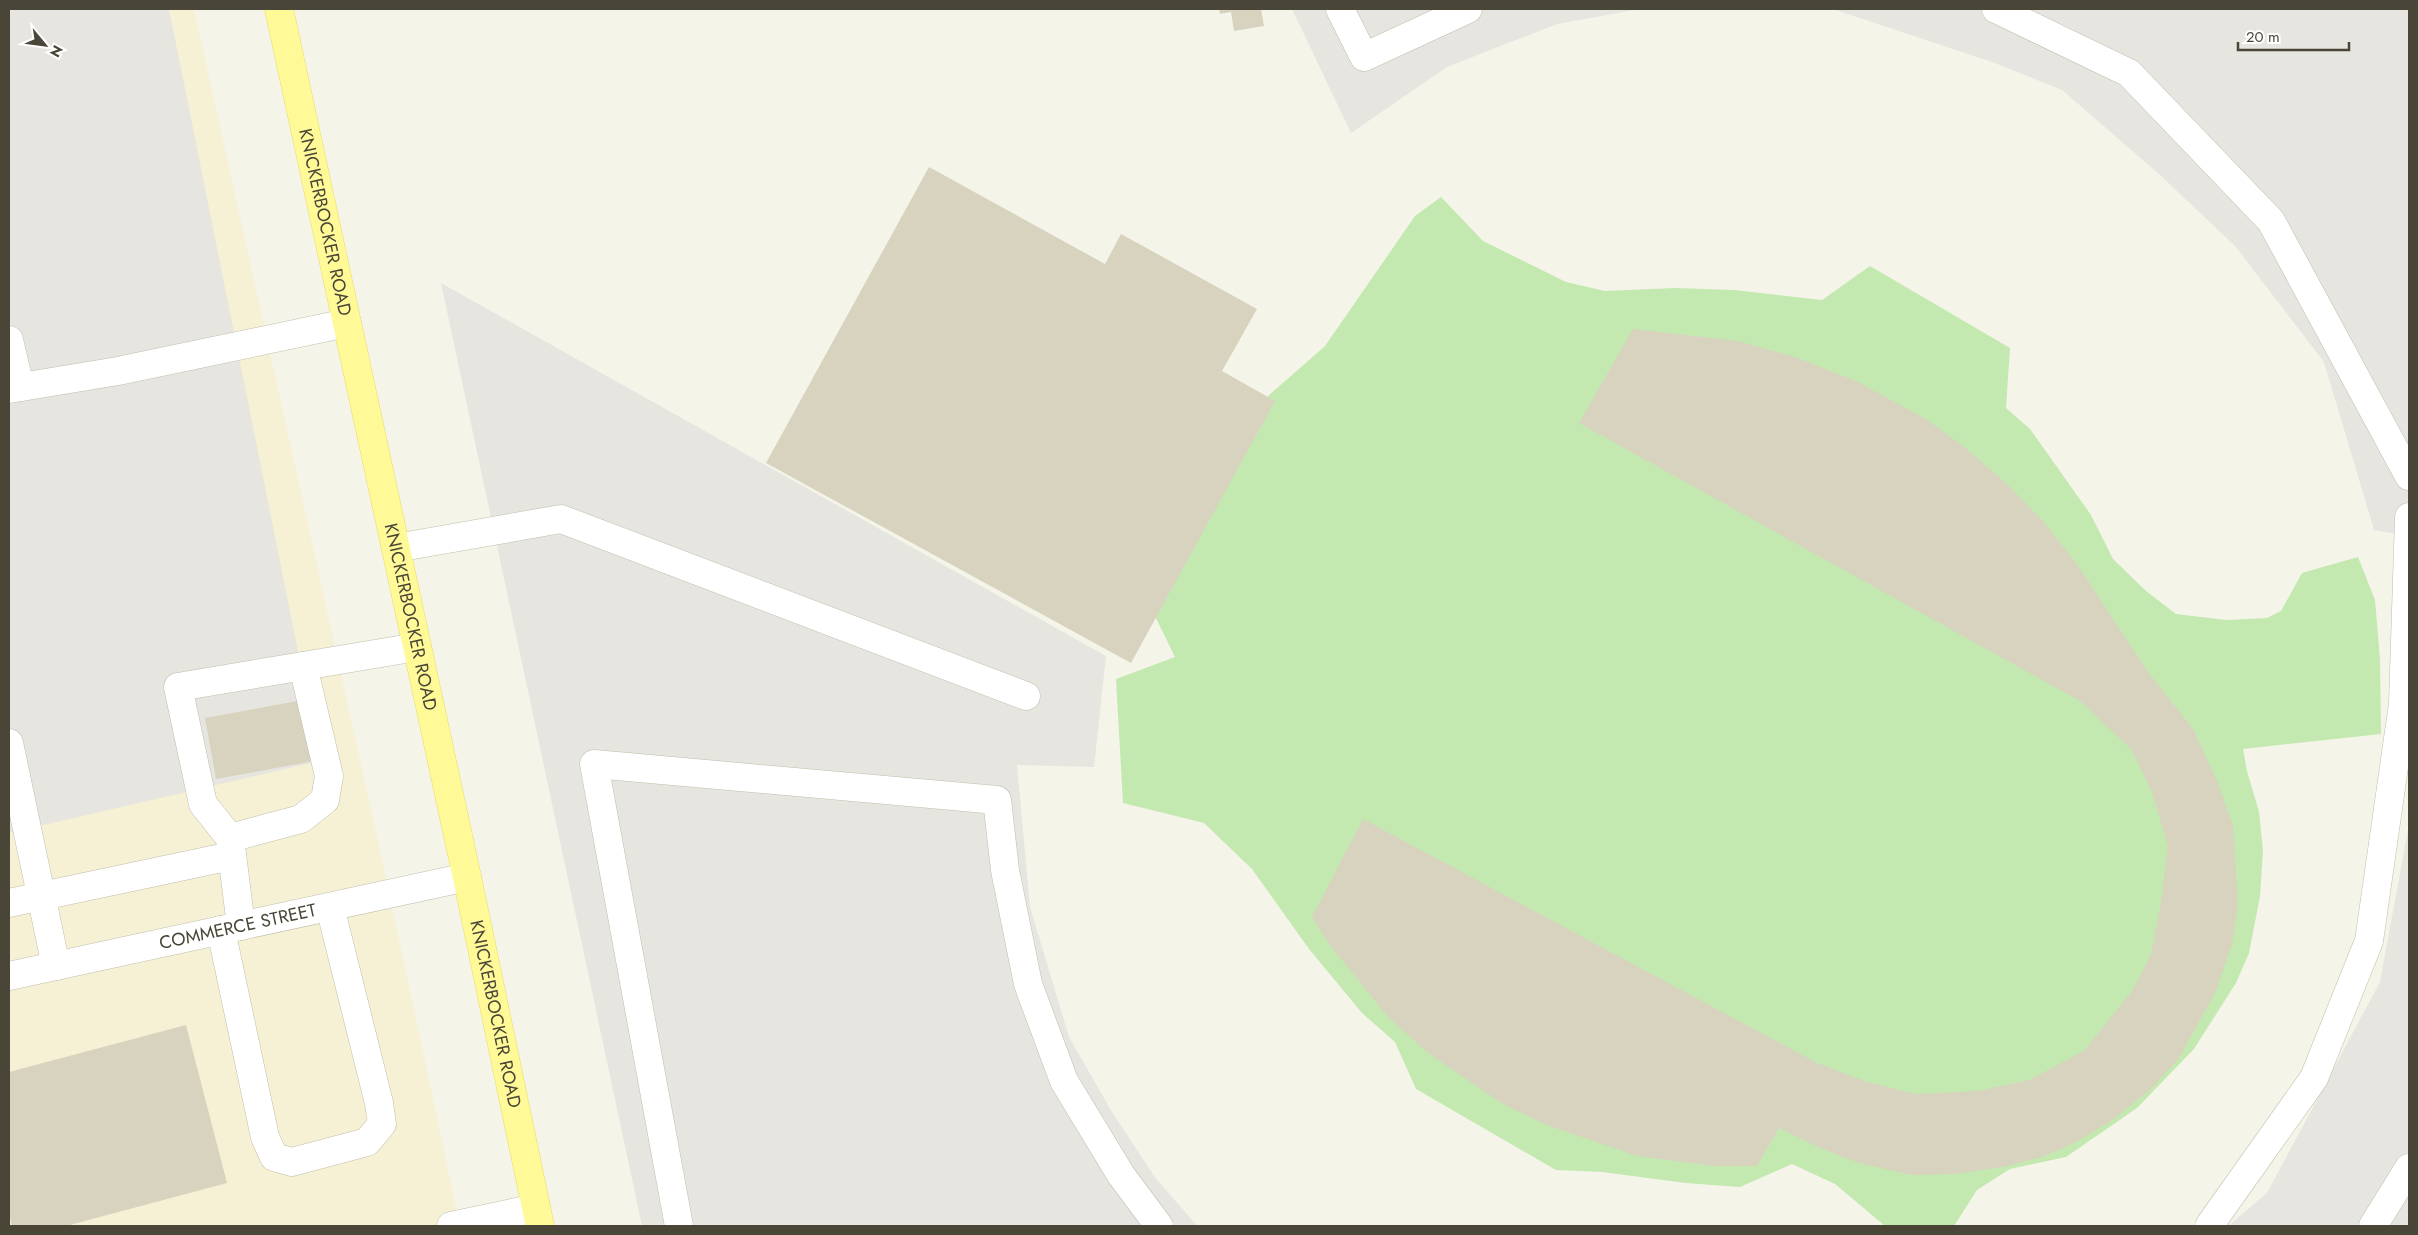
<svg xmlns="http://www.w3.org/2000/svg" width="2418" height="1235" font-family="Jost,sans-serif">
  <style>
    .commercial { fill: #f6f0d4 }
    .green { fill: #c3e9b1 }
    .parking { fill: #e6e5e0 }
    .building { fill: #d7d3be }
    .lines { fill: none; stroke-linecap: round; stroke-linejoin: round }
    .minor-casing { stroke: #c0beab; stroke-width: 29 }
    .major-casing { stroke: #e6dd65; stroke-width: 29 }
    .minor { stroke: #fff; stroke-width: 28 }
    .major { stroke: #fff998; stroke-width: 28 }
    .labels { text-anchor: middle; stroke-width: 4; stroke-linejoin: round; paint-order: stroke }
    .street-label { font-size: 18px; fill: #494637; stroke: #fff }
  </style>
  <rect width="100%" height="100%" fill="#f5f4e9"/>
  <path class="commercial" d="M 9,9 L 194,9 L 383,864 L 460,1226 L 9,1226 Z"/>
  <path class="green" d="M 1441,197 L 1483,241 L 1566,282 L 1605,291 L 1675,288 L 1734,290 L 1822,300 L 1870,266 L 2010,348 L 2006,408 L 2030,429 L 2091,515 L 2113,559 L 2146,591 L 2176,614 L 2226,620 L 2267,618 L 2281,611 L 2302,573 L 2358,557 L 2375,600 L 2380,659 L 2381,734 L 2243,749 L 2247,771 L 2259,812 L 2263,850 L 2260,896 L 2249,953 L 2236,983 L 2194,1049 L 2137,1108 L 2066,1157 L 2010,1169 L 1977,1190 L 1954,1226 L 1885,1226 L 1835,1184 L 1792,1164 L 1740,1187 L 1686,1183 L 1602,1172 L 1556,1170 L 1416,1089 L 1395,1042 L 1362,1013 L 1309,949 L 1252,869 L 1204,823 L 1123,803 L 1116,679 L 1175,657 L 1151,608 L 1268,396 L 1325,346 L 1415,216 Z"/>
  <g class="parking">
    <path d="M 9,9 L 169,9 L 320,761 L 9,833 Z"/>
    <path d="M 1292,9 L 1640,9 L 1557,24 L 1447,67 L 1351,133 Z"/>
    <path d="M 1833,9 L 2409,9 L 2409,536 L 2374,530 L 2324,362 L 2235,246 L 2159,174 L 2062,90 L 1995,63 Z"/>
    <path d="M 441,283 L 1106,656 L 1094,767 L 1017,765 L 1030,907 L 1069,1037 L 1112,1112 L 1154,1176 L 1197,1226 L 642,1226 Z"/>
    <path d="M 2409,824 L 2409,1226 L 2228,1226 L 2267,1193 L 2380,982 Z"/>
  </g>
  <g class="building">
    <path d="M 1219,9 L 1261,9 L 1264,26 L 1234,31 L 1231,12 L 1220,14 Z"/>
    <path d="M 929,167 L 1105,264 L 1121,234 L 1257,309 L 1222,371 L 1275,401 L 1131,663 L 766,463 Z"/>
    <path d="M 1633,329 L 1738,341 L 1795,357 L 1856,381 L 1926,419 L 1963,446 L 2006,483 L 2043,521 L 2079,567 L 2148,672 L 2193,729 L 2218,783 L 2233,826 L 2238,905 L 2232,944 L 2216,991 L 2179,1058 L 2152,1088 L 2111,1121 L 2076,1142 L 2045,1156 L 2007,1166 L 1956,1174 L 1911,1175 L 1856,1162 L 1818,1147 L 1779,1128 L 1757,1166 L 1713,1166 L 1637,1156 L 1544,1124 L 1503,1104 L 1428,1053 L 1388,1017 L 1329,944 L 1312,917 L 1363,819 L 1817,1063 L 1867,1082 L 1916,1094 L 1978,1091 L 2029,1080 L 2084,1051 L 2132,991 L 2151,955 L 2161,902 L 2168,846 L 2152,792 L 2131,749 L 2080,701 L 1579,423 Z"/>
    <path d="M 303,700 L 314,761 L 216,779 L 205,718 Z"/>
    <path d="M 186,1025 L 227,1183 L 66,1226 L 12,1226 L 9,1214 L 9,1072 Z"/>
  </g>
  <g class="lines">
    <defs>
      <g id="minor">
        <path d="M 1340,9 L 1364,57 L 1468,9"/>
        <path d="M 1996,9 L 2129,73 L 2271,221 L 2409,476"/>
        <path d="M 9,340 L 20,387"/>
        <path d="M 9,389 L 118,371 L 347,323"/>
        <path d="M 396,548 L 561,519 L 1026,696"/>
        <path d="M 9,743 L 56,966"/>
        <path d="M 230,838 L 301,819 L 325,800 L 329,776 L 303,666"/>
        <path d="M 9,903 L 231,856"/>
        <path d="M 241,926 L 230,838 L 203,804 L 178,687 L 417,647"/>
        <path d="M 221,930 L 265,1137 L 274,1157 L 292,1162 L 367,1142 L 382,1124 L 379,1103 L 330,907"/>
        <path id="s1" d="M 9,976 L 467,877"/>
        <path d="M 451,1226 L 536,1208"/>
        <path d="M 679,1226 L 594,764 L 997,800 L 1005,870 L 1028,984 L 1064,1081 L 1121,1175 L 1159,1226"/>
        <path d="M 2209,1226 L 2314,1078 L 2369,941 L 2403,704 L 2409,517"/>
        <path d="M 2373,1226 L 2409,1168"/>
      </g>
      <g id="major">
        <path id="s2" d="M 279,9 L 467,877 L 540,1226"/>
      </g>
    </defs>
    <use href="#minor" class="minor-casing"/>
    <use href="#major" class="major-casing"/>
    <use href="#minor" class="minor"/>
    <use href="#major" class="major"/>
  </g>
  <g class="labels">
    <g class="street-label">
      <text dy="6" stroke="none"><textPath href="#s2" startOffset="218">KNICKERBOCKER ROAD</textPath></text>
      <text dy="6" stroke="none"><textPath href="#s2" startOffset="622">KNICKERBOCKER ROAD</textPath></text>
      <text dy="6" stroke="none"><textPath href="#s1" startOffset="234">COMMERCE STREET</textPath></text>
      <text dy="6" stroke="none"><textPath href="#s2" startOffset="1028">KNICKERBOCKER ROAD</textPath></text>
    </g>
  </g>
  <rect width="2418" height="1235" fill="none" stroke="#494637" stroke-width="20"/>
  <g transform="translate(45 45) rotate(119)" stroke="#ffffff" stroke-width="4" paint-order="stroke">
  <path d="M0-4L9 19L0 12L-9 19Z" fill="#494637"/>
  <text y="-8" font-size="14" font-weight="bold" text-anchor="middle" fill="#494637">N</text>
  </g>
  <path d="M2238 42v8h111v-8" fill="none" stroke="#494637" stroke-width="2.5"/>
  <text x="2246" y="42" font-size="15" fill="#494637" stroke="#ffffff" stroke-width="4" paint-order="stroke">20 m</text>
</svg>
